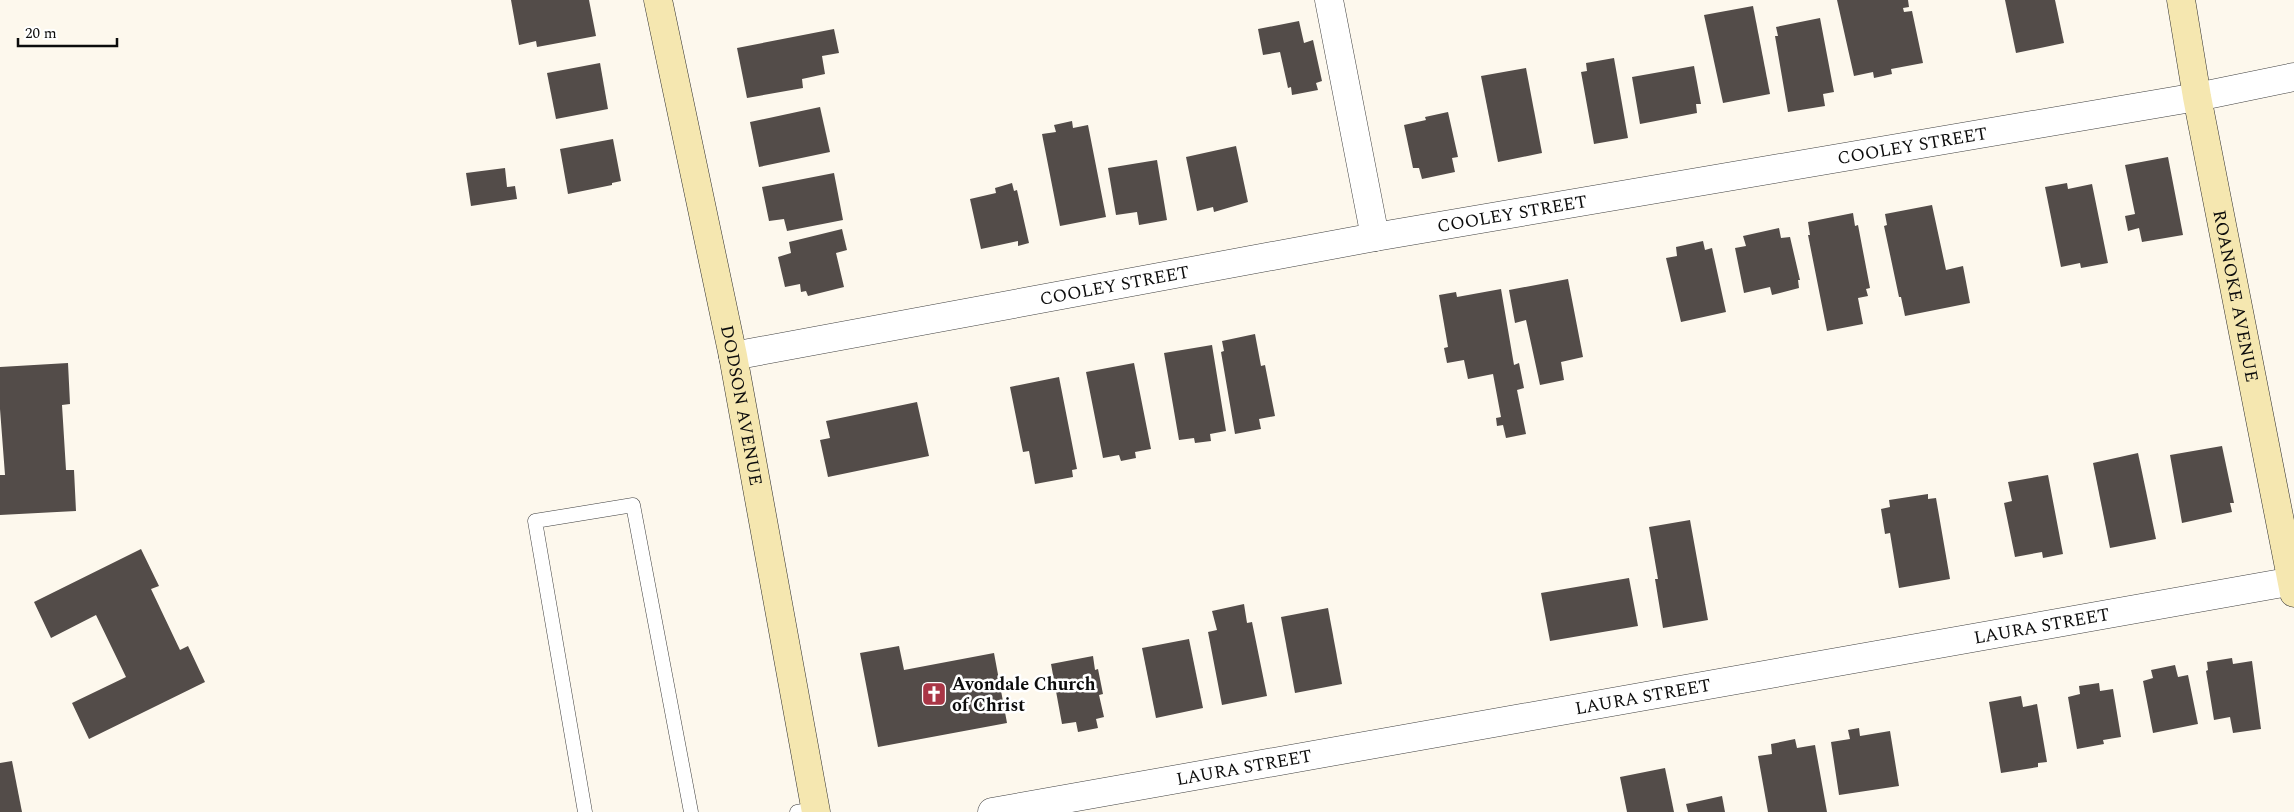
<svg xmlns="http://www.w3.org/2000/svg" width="2294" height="812" font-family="Spectral,serif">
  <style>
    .building { fill: #534c49 }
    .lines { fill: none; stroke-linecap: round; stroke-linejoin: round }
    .lane-casing { stroke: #3f3f3f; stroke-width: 15 }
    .street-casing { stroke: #3f3f3f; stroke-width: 29 }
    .secondary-casing { stroke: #2e2e2e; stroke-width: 29 }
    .lane { stroke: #fff; stroke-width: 14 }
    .street { stroke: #fff; stroke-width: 28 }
    .secondary { stroke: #f5e7b0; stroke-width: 28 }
    .labels { text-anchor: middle; stroke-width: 5; stroke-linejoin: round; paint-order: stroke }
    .street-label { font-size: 18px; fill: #0c0c0c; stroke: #fff }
    .poi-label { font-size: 18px; font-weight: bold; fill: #0c0c0c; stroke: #fff; text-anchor: start }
  </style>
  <rect width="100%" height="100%" fill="#fdf8ed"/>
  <g class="building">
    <path d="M 511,0 L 589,0 L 596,36 L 537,47 L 536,41 L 519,45 Z"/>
    <path d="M 1837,0 L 1908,0 L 1909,7 L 1903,8 L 1904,12 L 1912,11 L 1923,63 L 1891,69 L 1892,74 L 1874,78 L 1873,72 L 1854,76 Z"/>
    <path d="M 2005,0 L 2055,0 L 2064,43 L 2016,53 Z"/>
    <path d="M 1753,6 L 1770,94 L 1723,103 L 1704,15 Z"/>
    <path d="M 1820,18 L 1834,92 L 1823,94 L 1825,106 L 1788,112 L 1775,36 L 1778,36 L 1776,27 Z"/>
    <path d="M 1299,21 L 1304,43 L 1313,40 L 1322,81 L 1316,83 L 1318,90 L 1292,95 L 1291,87 L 1288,88 L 1280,52 L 1263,55 L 1258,29 Z"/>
    <path d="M 834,29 L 839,53 L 822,56 L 825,74 L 802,79 L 803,88 L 747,98 L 737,48 Z"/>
    <path d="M 1614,58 L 1628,138 L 1594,144 L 1581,72 L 1587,71 L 1586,63 Z"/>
    <path d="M 600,63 L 608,109 L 556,119 L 547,73 Z"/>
    <path d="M 1694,66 L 1701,104 L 1696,104 L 1697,113 L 1640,124 L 1632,77 Z"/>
    <path d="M 1526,68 L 1542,153 L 1498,162 L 1481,76 Z"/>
    <path d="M 820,107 L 830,152 L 759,167 L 750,122 Z"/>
    <path d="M 1448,112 L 1458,157 L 1452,158 L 1455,172 L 1422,179 L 1419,168 L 1413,168 L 1404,125 L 1426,120 L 1425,117 Z"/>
    <path d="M 1072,121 L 1073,128 L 1088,125 L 1106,217 L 1060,226 L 1042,134 L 1056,132 L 1054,125 Z"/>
    <path d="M 613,139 L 621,181 L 612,183 L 612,185 L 568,194 L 560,149 Z"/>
    <path d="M 1236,146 L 1248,202 L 1214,212 L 1213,207 L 1197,211 L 1186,157 Z"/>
    <path d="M 2168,157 L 2183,235 L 2142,242 L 2139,228 L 2128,231 L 2125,216 L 2135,214 L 2125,165 Z"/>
    <path d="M 1157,160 L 1167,220 L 1139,225 L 1137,212 L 1116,215 L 1108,168 Z"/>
    <path d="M 505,168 L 507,187 L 515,186 L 517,199 L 471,206 L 466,173 Z"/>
    <path d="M 834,173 L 843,220 L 787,231 L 784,219 L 769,221 L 762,187 Z"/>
    <path d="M 1012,183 L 1014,191 L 1017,190 L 1029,243 L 1018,246 L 1018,241 L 981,249 L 970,199 L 996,193 L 995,188 Z"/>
    <path d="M 2067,183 L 2068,189 L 2092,184 L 2108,263 L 2081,268 L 2080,263 L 2061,267 L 2045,187 Z"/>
    <path d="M 1932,205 L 1946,270 L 1963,266 L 1970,303 L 1905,316 L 1901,297 L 1899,297 L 1884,226 L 1887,225 L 1885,214 Z"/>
    <path d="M 1853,213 L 1855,226 L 1858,225 L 1870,288 L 1866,289 L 1868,296 L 1858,298 L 1863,324 L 1827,331 L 1808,235 L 1810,235 L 1808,222 Z"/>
    <path d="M 1779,228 L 1781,238 L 1790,237 L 1800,280 L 1798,280 L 1799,288 L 1772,295 L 1770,287 L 1744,293 L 1735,248 L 1746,246 L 1743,236 Z"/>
    <path d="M 842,229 L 847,250 L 836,253 L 844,287 L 808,296 L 806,291 L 801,292 L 800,284 L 785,287 L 778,257 L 791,253 L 789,242 Z"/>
    <path d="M 1703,241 L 1705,250 L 1712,248 L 1726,312 L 1681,322 L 1666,258 L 1677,256 L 1676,247 Z"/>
    <path d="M 1568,279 L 1583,357 L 1561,362 L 1564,380 L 1540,385 L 1526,320 L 1515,323 L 1509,290 Z"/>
    <path d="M 1501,289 L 1514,365 L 1519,363 L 1524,388 L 1517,390 L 1526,434 L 1506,438 L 1503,425 L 1497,426 L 1496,418 L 1501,417 L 1493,374 L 1468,379 L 1464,360 L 1447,363 L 1444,348 L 1448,347 L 1439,295 L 1456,292 L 1457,297 Z"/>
    <path d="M 1255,334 L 1261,366 L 1265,365 L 1275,416 L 1259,419 L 1261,429 L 1235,434 L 1221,352 L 1224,351 L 1222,341 Z"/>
    <path d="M 1212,345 L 1226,431 L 1210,434 L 1211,441 L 1195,443 L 1194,438 L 1179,440 L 1164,353 Z"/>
    <path d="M 68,363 L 70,404 L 62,405 L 66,470 L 74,470 L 76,511 L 0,515 L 0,475 L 5,475 L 0,409 L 0,367 Z"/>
    <path d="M 1134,363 L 1151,449 L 1135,452 L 1136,458 L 1121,461 L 1119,455 L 1103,458 L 1086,372 Z"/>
    <path d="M 1059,377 L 1077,469 L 1072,470 L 1073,477 L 1035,484 L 1029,451 L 1023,452 L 1010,387 Z"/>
    <path d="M 917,402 L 929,456 L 828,477 L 820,440 L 830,438 L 826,421 Z"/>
    <path d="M 2222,446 L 2234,503 L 2230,503 L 2232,512 L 2182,523 L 2170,455 Z"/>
    <path d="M 2138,453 L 2156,539 L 2110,548 L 2093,463 Z"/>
    <path d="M 2048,475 L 2063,554 L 2043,558 L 2042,552 L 2015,557 L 2004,503 L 2012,501 L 2008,482 Z"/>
    <path d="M 1928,494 L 1928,499 L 1936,498 L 1950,579 L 1899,588 L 1890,533 L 1885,534 L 1881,509 L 1890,507 L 1889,500 Z"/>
    <path d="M 1690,520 L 1708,620 L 1663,628 L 1655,579 L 1658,579 L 1649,527 Z"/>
    <path d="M 141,549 L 159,586 L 151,589 L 180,650 L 188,646 L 205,682 L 89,739 L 72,703 L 126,677 L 96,615 L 51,638 L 34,602 Z"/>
    <path d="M 1629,578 L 1638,626 L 1550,641 L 1541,593 Z"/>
    <path d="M 1244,604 L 1247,623 L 1252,622 L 1267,696 L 1222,705 L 1208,632 L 1217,630 L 1212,611 Z"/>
    <path d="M 1328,608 L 1342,684 L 1295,693 L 1281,617 Z"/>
    <path d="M 1189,639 L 1203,708 L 1156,718 L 1142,648 Z"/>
    <path d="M 899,646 L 904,670 L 994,653 L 1007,723 L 878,747 L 860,653 Z"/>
    <path d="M 1093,656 L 1095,670 L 1098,669 L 1103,694 L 1099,695 L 1104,717 L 1096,719 L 1098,728 L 1078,732 L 1076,722 L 1062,724 L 1051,664 Z"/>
    <path d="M 2232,658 L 2233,664 L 2252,661 L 2261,729 L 2233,733 L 2230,717 L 2214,720 L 2206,671 L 2208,670 L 2207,662 Z"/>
    <path d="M 2175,665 L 2178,677 L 2188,675 L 2198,724 L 2153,733 L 2143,681 L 2153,678 L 2151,670 Z"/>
    <path d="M 2099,683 L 2100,691 L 2113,689 L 2121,737 L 2103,740 L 2104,744 L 2077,749 L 2068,697 L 2080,694 L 2079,686 Z"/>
    <path d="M 2021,696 L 2023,707 L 2037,704 L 2047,762 L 2038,763 L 2038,767 L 2001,773 L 1989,702 Z"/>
    <path d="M 1859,728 L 1860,736 L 1890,731 L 1899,786 L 1839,795 L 1831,742 L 1850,739 L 1848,730 Z"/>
    <path d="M 1795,739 L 1797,748 L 1815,745 L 1827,812 L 1768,812 L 1758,756 L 1772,754 L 1771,744 Z"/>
    <path d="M 12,761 L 22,812 L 0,812 L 0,763 Z"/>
    <path d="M 1665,768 L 1674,812 L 1627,812 L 1620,777 Z"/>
    <path d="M 1722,796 L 1725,812 L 1688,812 L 1686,804 Z"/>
  </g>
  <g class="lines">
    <defs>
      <g id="lane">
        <path d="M 585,812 L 535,521 L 633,505 L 691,812"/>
        <path d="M 797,812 L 815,809"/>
      </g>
      <g id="street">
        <path d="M 1329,0 L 1375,237"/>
        <path id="s1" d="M 733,356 L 1375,237 L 2197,97 L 2294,77"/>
        <path id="s2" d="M 992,812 L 2294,581"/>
      </g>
      <g id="secondary">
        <path id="s3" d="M 658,0 L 733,356 L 816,812"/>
        <path id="s4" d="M 2181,0 L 2197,97 L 2294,593"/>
      </g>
    </defs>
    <use href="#lane" class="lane-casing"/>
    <use href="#street" class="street-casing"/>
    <use href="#secondary" class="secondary-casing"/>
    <use href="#lane" class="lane"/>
    <use href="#street" class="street"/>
    <use href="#secondary" class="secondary"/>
  </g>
  <defs>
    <symbol id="church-square" viewBox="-11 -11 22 22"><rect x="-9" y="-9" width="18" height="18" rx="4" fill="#a93646" stroke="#fff"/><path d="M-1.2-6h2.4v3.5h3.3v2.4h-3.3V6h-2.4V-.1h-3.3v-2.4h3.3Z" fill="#fff"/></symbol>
  </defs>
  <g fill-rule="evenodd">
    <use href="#church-square" x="920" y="680" width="28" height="28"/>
  </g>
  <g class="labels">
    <g class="street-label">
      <text dy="6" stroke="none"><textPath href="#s1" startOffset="1198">COOLEY STREET</textPath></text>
      <text dy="6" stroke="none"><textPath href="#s1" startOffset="792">COOLEY STREET</textPath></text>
      <text dy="6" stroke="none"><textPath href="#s1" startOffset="388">COOLEY STREET</textPath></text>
      <text dy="6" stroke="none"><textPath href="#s4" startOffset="301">ROANOKE AVENUE</textPath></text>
      <text dy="6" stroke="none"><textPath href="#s3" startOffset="414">DODSON AVENUE</textPath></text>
      <text dy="6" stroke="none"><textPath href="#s2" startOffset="1066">LAURA STREET</textPath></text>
      <text dy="6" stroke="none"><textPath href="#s2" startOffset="661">LAURA STREET</textPath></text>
      <text dy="6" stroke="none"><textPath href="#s2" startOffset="256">LAURA STREET</textPath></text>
    </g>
    <g class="poi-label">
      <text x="952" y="690">Avondale Church<tspan x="952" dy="21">of Christ</tspan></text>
    </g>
  </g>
  <path d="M18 38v8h99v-8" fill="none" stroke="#0c0c0c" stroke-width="2.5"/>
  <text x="25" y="38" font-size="15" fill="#0c0c0c" stroke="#ffffff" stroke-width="4" paint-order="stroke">20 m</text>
</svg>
